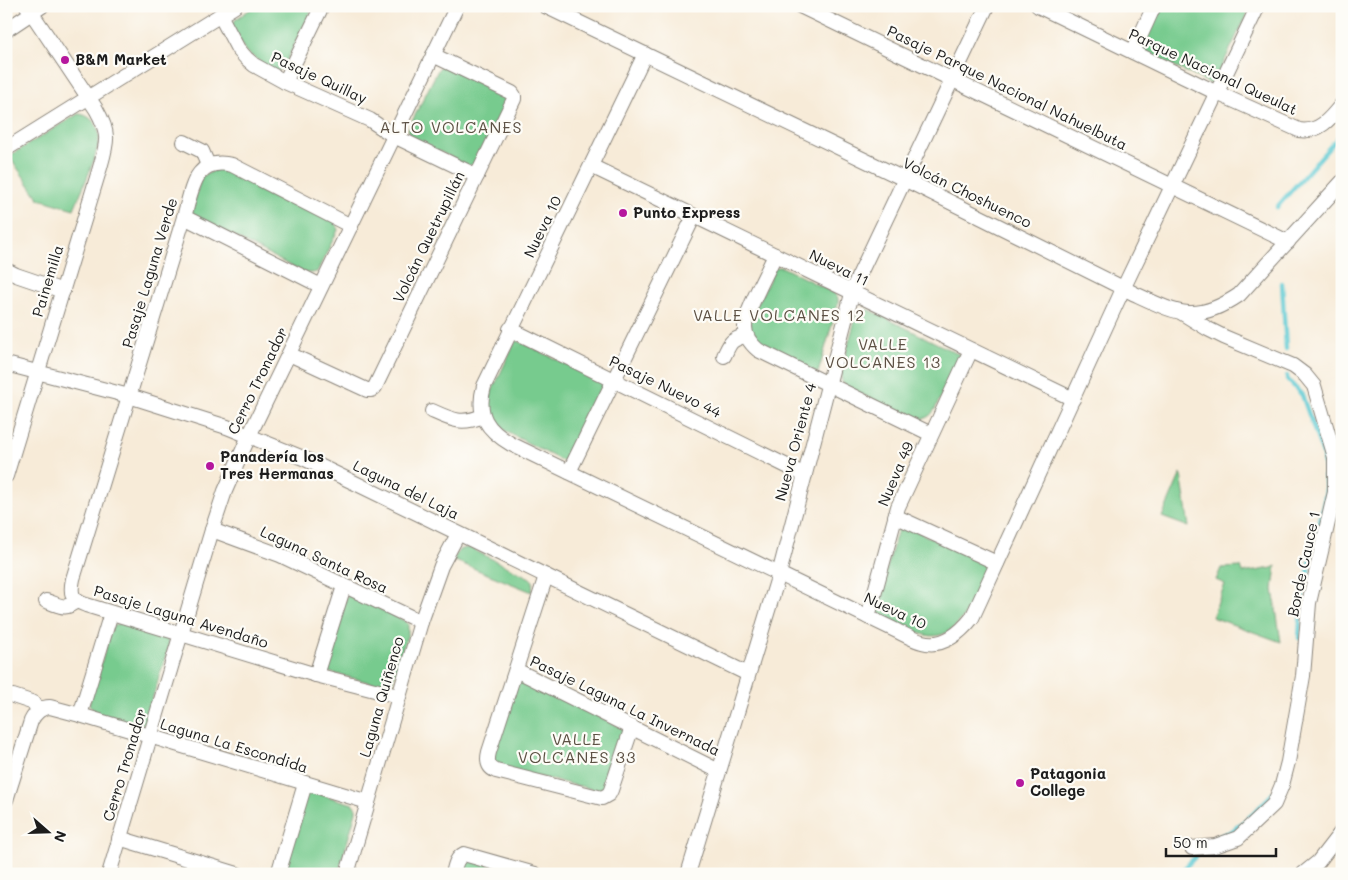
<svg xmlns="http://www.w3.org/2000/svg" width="1348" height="880" font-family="Mali,sans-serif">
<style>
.green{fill:#77cb8e;stroke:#4a7455}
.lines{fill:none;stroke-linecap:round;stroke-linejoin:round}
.stream{stroke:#5cc9d2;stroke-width:4.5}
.minor-casing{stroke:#8a847a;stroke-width:16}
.minor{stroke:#fff;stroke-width:14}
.poi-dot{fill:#b5179e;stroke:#fdfcf7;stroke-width:2}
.labels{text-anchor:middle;stroke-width:4.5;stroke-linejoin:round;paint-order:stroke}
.poi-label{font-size:15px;font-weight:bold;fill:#1c1c1c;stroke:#fdfcf7;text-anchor:start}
.street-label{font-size:15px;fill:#1c1c1c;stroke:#fdfcf7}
.neighbourhood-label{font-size:16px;letter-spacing:1px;fill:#5d5144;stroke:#fdfcf7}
</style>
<rect width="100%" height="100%" fill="#fdfcf7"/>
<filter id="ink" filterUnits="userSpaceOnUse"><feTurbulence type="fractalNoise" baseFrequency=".02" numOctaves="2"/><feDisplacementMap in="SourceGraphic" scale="10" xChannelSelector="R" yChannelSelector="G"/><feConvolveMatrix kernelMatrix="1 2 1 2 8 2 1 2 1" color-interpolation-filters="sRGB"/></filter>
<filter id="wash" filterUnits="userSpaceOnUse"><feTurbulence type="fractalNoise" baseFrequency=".0096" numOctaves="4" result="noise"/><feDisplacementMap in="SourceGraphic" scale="20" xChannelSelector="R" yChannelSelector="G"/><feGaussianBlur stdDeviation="1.12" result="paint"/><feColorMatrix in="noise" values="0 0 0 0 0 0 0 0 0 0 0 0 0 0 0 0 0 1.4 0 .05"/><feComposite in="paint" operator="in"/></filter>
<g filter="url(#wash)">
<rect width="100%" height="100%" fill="#f7ebd8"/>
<!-- green -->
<g class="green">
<polygon points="255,6 314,6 283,68 277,71 271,70 245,51 232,25 236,19"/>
<polygon points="1159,6 1251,6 1213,85 1142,51 1141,44"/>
<polygon points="443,65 507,97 507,101 478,162 468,166 411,137 408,129 439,68"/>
<path d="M78,114C88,114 98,123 99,134C101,149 80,194 74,209L39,199L9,156Z"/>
<polygon points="223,166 335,221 338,230 317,272 312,273 304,273 191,214 201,177"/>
<polygon points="778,267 782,267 834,293 838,298 838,304 818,373 765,349 753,335 751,328 751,317 775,268"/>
<path d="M863,310H870L960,355L959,359L935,409C931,416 927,418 919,420L852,390C842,384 841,383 841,370L856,317L858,312Z"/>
<polygon points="516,340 606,383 570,459 567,461 560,460 509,433 497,425 491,417 489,407 492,391"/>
<polygon points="1181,473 1189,527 1162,517"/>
<path d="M901,526H905L983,562L985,568L984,573C974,597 960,643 925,635C910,631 894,621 879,614L877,611L876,606L898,529Z"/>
<polygon points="466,548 470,548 530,578 533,581 532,592 453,560 459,550"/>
<polygon points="1276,566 1273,589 1281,642 1212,617 1225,584 1216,580 1221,568 1241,567 1243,573 1272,568"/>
<polygon points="350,595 405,621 408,624 408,633 392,683 388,687 328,672 324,667 346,597"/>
<polygon points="120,623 165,637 168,641 169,646 145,722 141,725 136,727 95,714 89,704 112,627"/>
<polygon points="520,681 523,681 623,728 625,735 605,792 497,767 493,756 517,683"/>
<polygon points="310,791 353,804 356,808 356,812 338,874 281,874 305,794"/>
<polygon points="463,859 523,874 457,874"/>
</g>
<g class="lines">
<!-- stream -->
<g class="stream">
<polyline points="1277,207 1342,133"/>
<polyline points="1282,283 1286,349"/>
<polyline points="1287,376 1287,379 1302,395 1323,454 1326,492 1301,604 1299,638"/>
<polyline points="1211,840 1232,831 1253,814 1273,793"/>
<polyline points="1179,874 1196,856"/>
</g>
</g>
</g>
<g filter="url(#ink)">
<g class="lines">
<!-- minor casing -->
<g class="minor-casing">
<g id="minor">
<path d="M545,6L904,179L1135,294C1178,314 1196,324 1239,295L1342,182"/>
<polyline points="800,6 1288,242"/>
<path d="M1038,6L1217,93L1299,130C1319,133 1330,119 1342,104"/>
<polyline points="220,15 238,49 246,58 254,65 285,82 370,120 394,136 477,176"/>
<polyline points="6,30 42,6"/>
<polyline points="1133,52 1154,6"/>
<path d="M645,54L484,386C476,415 487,430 511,444L897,631C905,635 914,640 922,642C943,648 960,633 972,618L1123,289L1258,6"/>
<polyline points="285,82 322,6"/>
<polyline points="184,142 202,151 208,165"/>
<polyline points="6,149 235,6"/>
<polyline points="591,166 1073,399"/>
<polyline points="184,217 321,286"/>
<path d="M351,226L232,165C194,156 192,190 184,217L73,579C70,593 71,600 86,605L316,675L398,696"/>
<path d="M775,255C769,269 744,314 745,327C745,337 751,344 758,350L931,434"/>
<polyline points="6,270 16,275 63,291"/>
<polyline points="1182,313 1208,329 1224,337 1293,366 1305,375 1314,386 1335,457 1335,492 1309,603 1303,676 1288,762 1282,785 1274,804 1238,838 1215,846 1192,848"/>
<polyline points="510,329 805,475"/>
<polyline points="289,354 367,390 371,390 375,387 514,99 514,96 512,93 433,55"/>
<path d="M724,356C731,341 730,341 746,335"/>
<polyline points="6,364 129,396 227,427 303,458 355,483 748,674"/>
<path d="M432,411C452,420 461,425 483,416"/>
<polyline points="569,472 694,216"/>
<path d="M6,476L99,171C107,143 111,135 96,109L27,6"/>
<polyline points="895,516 997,563"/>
<polyline points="212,530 280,555 421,622"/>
<path d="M546,576L489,752C487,760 487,767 496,771L602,798L609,794L611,790L632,727"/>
<path d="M46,601C60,605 64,611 76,601"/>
<polyline points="868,617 898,507 971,350"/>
<polyline points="516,670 719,771"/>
<polyline points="316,675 344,586"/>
<polyline points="13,696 34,703 38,711"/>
<polyline points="80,715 111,613"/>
<path d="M6,800L31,721C35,713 41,707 50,707L80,715L368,802"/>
<polyline points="119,838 237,874"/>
<polyline points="109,874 212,530 225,491 249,436 457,6"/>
<polyline points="278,874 305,784"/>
<polyline points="347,874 421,622 441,566 458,534"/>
<path d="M453,874C455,866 456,858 464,854L535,874"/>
<polyline points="688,874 779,574 854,286 987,6"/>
<polyline points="1303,874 1318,862 1342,831"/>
</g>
</g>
<!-- minor -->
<use href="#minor" class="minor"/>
</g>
</g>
<!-- markers -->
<g class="poi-dot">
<circle cx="65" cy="60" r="5"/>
<circle cx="623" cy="213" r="5"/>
<circle cx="210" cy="466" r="5"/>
<circle cx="1020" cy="783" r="5"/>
</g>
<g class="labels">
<!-- poi labels -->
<g class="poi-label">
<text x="75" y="65">B&amp;M Market</text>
<text x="633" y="218">Punto Express</text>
<text x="220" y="462">Panadería los<tspan x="220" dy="17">Tres Hermanas</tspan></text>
<text x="1030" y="779">Patagonia<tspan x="1030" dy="17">College</tspan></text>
</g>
<!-- street labels -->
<g class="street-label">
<text transform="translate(1213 72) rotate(25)" y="5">Parque Nacional Queulat</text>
<text transform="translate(319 78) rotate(25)" y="5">Pasaje Quillay</text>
<text transform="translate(1007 88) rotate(26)" y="5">Pasaje Parque Nacional Nahuelbuta</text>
<text transform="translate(967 193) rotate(26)" y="5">Volcán Choshuenco</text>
<text transform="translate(543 227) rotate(-64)" y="5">Nueva 10</text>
<text transform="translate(429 237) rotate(-64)" y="5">Volcán Quetrupillán</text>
<text transform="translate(839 268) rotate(26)" y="5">Nueva 11</text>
<text transform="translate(150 273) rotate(-73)" y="5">Pasaje Laguna Verde</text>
<text transform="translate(48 281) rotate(-73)" y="5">Painemilla</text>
<text transform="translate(258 381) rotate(-64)" y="5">Cerro Tronador</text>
<text transform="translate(665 387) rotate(26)" y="5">Pasaje Nuevo 44</text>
<text transform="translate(796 442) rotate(-75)" y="5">Nueva Oriente 4</text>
<text transform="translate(896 474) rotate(-67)" y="5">Nueva 49</text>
<text transform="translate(406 490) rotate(26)" y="5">Laguna del Laja</text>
<text transform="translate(324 560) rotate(25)" y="5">Laguna Santa Rosa</text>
<text transform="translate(1304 564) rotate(-78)" y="5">Borde Cauce 1</text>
<text transform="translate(895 611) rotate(25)" y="5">Nueva 10</text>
<text transform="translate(181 617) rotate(17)" y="5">Pasaje Laguna Avendaño</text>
<text transform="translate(382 697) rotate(-74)" y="5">Laguna Quiñenco</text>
<text transform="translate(625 706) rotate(26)" y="5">Pasaje Laguna La Invernada</text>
<text transform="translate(234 746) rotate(17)" y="5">Laguna La Escondida</text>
<text transform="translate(125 765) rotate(-73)" y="5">Cerro Tronador</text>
</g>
<!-- neighbourhood labels -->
<g class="neighbourhood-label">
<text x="451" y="133">ALTO VOLCANES</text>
<text x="779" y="321">VALLE VOLCANES 12</text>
<text x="883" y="350">VALLE<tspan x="883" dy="18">VOLCANES 13</tspan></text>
<text x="577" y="745">VALLE<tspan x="577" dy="18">VOLCANES 33</tspan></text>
</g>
</g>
<!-- margin -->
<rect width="1348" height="880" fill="none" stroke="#fdfcf7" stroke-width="25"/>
<!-- north arrow -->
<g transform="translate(48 832) rotate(110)" stroke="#fdfcf7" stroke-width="4" paint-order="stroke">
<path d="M0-4L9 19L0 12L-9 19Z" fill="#1c1c1c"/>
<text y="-8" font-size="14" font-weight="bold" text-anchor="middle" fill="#1c1c1c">N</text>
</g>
<!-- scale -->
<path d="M1166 848v8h110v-8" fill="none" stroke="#1c1c1c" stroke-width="2.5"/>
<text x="1173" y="848" font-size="15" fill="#1c1c1c" stroke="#fdfcf7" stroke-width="4" paint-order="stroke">50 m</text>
</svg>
